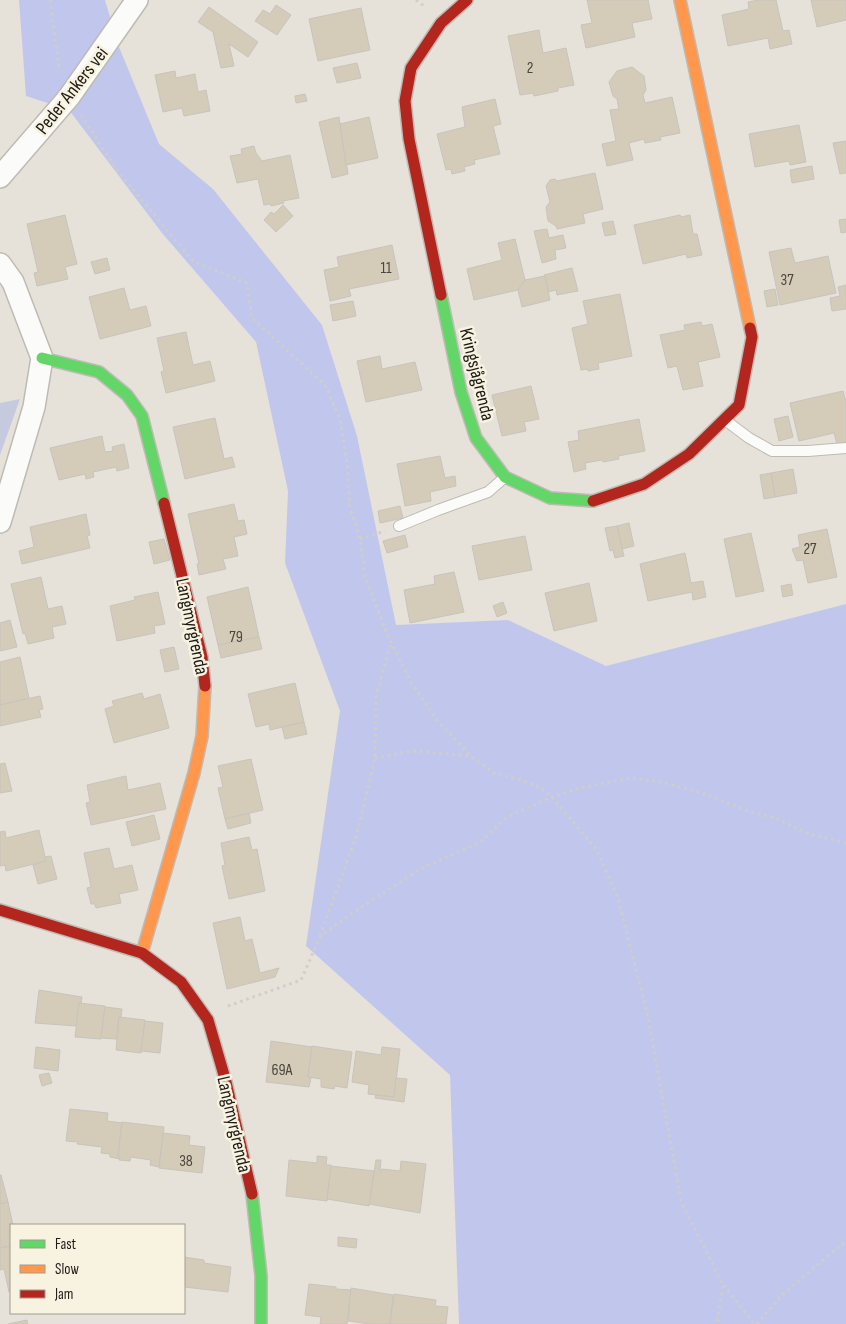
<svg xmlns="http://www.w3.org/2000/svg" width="846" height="1324" font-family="'Sofia Sans Condensed',sans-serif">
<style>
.green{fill:#c6cade}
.forest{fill:#c1c7ec}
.building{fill:#d4ccb9;stroke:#c7c4be}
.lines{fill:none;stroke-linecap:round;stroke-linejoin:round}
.lane-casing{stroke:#bebbb4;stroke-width:12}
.street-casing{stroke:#bebbb4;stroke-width:24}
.fast-casing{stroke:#bebbb4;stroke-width:14}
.slow-casing{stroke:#bebbb4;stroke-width:14}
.jam-casing{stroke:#bebbb4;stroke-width:14}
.path{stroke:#cfcecb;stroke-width:3;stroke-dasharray:2.5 4;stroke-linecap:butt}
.lane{stroke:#fbfbf9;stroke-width:10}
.street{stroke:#fbfbf9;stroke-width:21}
.fast{stroke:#63d668;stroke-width:11}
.slow{stroke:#ff974d;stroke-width:11}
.jam{stroke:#b3261e;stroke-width:11}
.labels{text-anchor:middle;stroke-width:5;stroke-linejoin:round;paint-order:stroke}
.number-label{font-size:16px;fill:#4b473e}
.street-label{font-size:19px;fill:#1d1b15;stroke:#f8f2e1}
</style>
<rect width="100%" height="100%" fill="#e6e2d9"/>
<!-- green -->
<polygon class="green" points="20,399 0,455 0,456 0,403"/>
<!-- forest -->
<polygon class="forest" points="19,0 105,0 119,47 159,144 213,189 322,325 357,436 396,625 508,620 606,666 846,604 846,1324 459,1324 450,1075 306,946 340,711 285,563 288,491 256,342 162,233 69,110 26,96"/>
<!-- building -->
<g class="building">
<polygon points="587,0 648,0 652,19 632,23 635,37 586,48 581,25 592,23"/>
<polygon points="758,0 776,0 783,31 789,30 792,44 770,49 768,38 728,46 722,15 749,9 748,2"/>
<polygon points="811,0 846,0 846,20 817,27"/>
<polygon points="276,5 291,15 277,35 255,21 263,10 270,14"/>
<polygon points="209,7 258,42 248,57 229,44 234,66 221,68 213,32 198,22"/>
<polygon points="361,8 370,50 318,61 309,19"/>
<polygon points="539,30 543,53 566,48 574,85 558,88 558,91 534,96 533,93 520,95 508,36"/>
<polygon points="357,63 361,78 337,83 333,68"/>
<polygon points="632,67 644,76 646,90 643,95 645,103 672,97 680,133 660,137 661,140 645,143 644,139 629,143 633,160 607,166 602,144 616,141 610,110 619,109 617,99 613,96 609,82 617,71"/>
<polygon points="175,71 176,78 195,74 198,92 206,90 210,111 184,116 182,108 163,112 155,75"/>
<polygon points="305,94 307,101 296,103 295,96"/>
<polygon points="495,99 501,124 493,126 500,154 474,160 475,164 464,167 465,171 452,174 451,169 446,170 437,134 465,127 462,107"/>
<polygon points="339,117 348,174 332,178 319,122"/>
<polygon points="369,117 378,158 346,165 340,124"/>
<polygon points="799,125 806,162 790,165 789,161 755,167 749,134"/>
<polygon points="846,141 846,173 840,174 833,143"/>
<polygon points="254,146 256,153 262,161 290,155 299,198 283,201 284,203 271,206 271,204 264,205 258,179 237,183 230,156 242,154 241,149"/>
<polygon points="812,166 814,179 792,183 790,170"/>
<polygon points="595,173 603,209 583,214 585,223 557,229 556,226 548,221 546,207 550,202 546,186 550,180 555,179 557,181"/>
<polygon points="283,205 293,216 276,232 264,220 271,212 274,214"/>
<polygon points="65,215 77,264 65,267 68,279 37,286 34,273 38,272 27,224"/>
<polygon points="680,215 681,217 690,215 693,234 697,234 702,255 687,258 686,254 643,264 634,225"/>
<polygon points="846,219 846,232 841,233 839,220"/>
<polygon points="613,221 616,234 605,236 602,223"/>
<polygon points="547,229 549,238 563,235 566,248 555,250 556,259 542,263 534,231"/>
<polygon points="515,239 525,280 518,290 474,300 467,269 502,260 498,243"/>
<polygon points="392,245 399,279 349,289 351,296 330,301 324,270 339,267 337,257"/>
<polygon points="791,248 795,263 828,256 836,293 780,305 769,252"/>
<polygon points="107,258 110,270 95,274 91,262"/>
<polygon points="572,268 578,291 557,295 556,290 548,292 544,275"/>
<polygon points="545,276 550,300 522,307 518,290 525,280"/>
<polygon points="846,285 846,309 832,311 830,298 840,296 838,287"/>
<polygon points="124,288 130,310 146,306 151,326 100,339 89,297"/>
<polygon points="775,289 778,305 767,307 764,291"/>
<polygon points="620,294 632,356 598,363 599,369 588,371 588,369 581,370 572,328 588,324 583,301"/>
<polygon points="353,301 356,316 333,321 330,305"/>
<polygon points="701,322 702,326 712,324 720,357 698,362 703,386 683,390 677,366 668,368 660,335 685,330 684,325"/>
<polygon points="186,332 193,365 210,361 215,381 166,393 161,372 164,371 157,338"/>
<polygon points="380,356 382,369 415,362 422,390 366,402 357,361"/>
<polygon points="531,386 539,419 524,422 526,431 502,436 492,395"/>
<polygon points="843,391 846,402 846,442 837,444 834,433 799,441 790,403"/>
<polygon points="788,416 793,437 779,441 774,419"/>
<polygon points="215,418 224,459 232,457 235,467 185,479 173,427"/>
<polygon points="639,419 645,451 618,456 619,459 603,462 602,460 585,463 586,469 574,472 568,442 579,440 578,431"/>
<polygon points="102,436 105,452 113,451 112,447 124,444 129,468 117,471 116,467 93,472 94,477 86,479 85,474 59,480 50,448"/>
<polygon points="440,456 445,478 455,476 456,486 430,492 431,501 405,506 397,464"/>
<polygon points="793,469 797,493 775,497 771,473"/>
<polygon points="771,473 775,497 764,499 760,475"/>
<polygon points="234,504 238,521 244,520 247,534 234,537 238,556 223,559 226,569 199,575 197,564 199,564 188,514"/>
<polygon points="400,506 403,518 380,523 378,511"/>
<polygon points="86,514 90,535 87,536 90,548 22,564 19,551 34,547 30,527"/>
<polygon points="629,523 634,546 622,549 617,526"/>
<polygon points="617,526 624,556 615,558 613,550 610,551 605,528"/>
<polygon points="827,529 837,577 808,583 803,560 797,561 792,549 800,547 798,535"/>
<polygon points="751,533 764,591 736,597 724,539"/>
<polygon points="405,535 408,547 387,553 383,541"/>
<polygon points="525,536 532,570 479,580 472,546"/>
<polygon points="164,539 170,560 154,564 149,542"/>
<polygon points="685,553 691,583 703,581 706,597 693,600 692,592 648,601 640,564"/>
<polygon points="454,572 464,612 410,623 404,590 435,584 434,576"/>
<polygon points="41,577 48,609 62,606 66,624 52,627 54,638 28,644 25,633 23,634 11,584"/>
<polygon points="589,583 597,621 554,631 545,593"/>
<polygon points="791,584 793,595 783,597 781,586"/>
<polygon points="248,587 259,637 218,645 207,597"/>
<polygon points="158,592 165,624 154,626 155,633 117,641 110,606 135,600 134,597"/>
<polygon points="503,602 507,613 497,617 493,606"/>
<polygon points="10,620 17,647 0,651 0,623"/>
<polygon points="259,637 262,649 221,658 218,645"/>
<polygon points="174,647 179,669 165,672 160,650"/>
<polygon points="20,657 29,698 0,705 0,662"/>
<polygon points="295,683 304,722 270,730 269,724 256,727 248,694"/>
<polygon points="142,693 144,699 160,694 169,728 114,743 105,709 114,706 112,701"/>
<polygon points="40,696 43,709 39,710 41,717 0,726 0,705"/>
<polygon points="304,722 307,734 285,739 282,727"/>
<polygon points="251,759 263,810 225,819 218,788 223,787 218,766"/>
<polygon points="5,763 12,791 0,793 0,764"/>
<polygon points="126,776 128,790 160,783 166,809 91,825 86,803 90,802 87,785"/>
<polygon points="249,813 251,823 228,829 225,819"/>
<polygon points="154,815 160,839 132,846 126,822"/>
<polygon points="39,830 46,861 6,871 5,865 0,866 0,832 5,831 6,838"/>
<polygon points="249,837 252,850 257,849 265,891 229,899 222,866 225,865 221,843"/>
<polygon points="109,848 114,869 132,865 138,890 119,894 121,903 96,908 95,904 91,904 87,888 91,887 84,853"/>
<polygon points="51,856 57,879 38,884 33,865 46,861 45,857"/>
<polygon points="240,917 245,941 252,939 260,973 279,968 275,977 227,989 213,923"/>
<polygon points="39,990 82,997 81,1004 79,1003 76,1026 35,1023"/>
<polygon points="79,1003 105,1006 101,1039 75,1037"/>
<polygon points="105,1007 122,1009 121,1017 119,1017 117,1039 101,1038"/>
<polygon points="119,1017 145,1020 141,1053 116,1050"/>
<polygon points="145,1021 163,1023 160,1053 141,1051"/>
<polygon points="271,1041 312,1047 308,1077 311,1078 309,1087 266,1082"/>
<polygon points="312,1046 352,1052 347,1088 335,1086 334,1089 321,1087 321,1079 308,1077"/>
<polygon points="36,1047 60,1050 58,1071 34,1068"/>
<polygon points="382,1047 400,1049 394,1097 368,1094 369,1085 352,1082 356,1051 381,1055"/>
<polygon points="49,1073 52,1083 42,1086 39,1075"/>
<polygon points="396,1078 407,1079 404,1102 375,1098 376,1095 394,1097"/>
<polygon points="70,1109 108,1113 107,1121 122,1123 118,1156 120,1159 110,1157 110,1154 101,1153 102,1147 77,1144 78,1142 66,1141"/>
<polygon points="122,1122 164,1127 159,1167 150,1165 151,1160 131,1157 130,1161 119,1160 120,1156 118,1156"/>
<polygon points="163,1133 190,1136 189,1145 205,1147 202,1173 159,1168"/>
<polygon points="317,1156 327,1157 326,1165 331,1165 327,1201 286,1196 289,1160 317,1163"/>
<polygon points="376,1160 381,1160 380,1172 381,1172 382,1169 400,1171 401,1161 426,1164 420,1213 369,1204"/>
<polygon points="331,1166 374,1171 369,1206 327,1199"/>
<polygon points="0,1175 1,1175 8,1202 0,1204"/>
<polygon points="8,1202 13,1225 11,1225 11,1246 0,1248 0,1204"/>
<polygon points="338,1237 357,1239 356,1248 338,1246"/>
<polygon points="11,1246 11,1291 9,1292 4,1269 0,1270 0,1248"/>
<polygon points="184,1257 204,1260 204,1263 231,1267 228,1292 184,1287"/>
<polygon points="309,1284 336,1287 336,1289 351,1290 347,1324 320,1324 321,1317 305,1315"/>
<polygon points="351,1288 393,1295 390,1324 370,1324 348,1321"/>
<polygon points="394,1294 436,1300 435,1306 448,1307 446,1324 390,1324"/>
<polygon points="27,1320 28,1324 8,1324"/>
</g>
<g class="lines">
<!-- lane casing -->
<g class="lane-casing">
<g id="lane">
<polyline points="725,420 749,438 772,451 808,451 846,448"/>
<polyline points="399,526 438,510 488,492 504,478"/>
</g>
</g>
<!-- street casing -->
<g class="street-casing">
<g id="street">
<polyline points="0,177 69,97 137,0"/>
<polyline points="0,264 13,282 42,358 34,407 0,522"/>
</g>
</g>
<!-- fast casing -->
<g class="fast-casing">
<g id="fast">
<polyline points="441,295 461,392 476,438 505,477 550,498 593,501"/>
<polyline points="42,358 99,372 127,395 142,416 164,503"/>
<polyline points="252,1194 261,1276 261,1324"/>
</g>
</g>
<!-- slow casing -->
<g class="slow-casing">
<g id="slow">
<polyline points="680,0 750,328"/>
<polyline points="142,953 194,773 202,736 205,686"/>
</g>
</g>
<!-- jam casing -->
<g class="jam-casing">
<g id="jam">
<polyline points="441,295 409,139 405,101 411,68 441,23 467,0"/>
<polyline points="593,501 644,484 689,454 739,405 752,337 750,328"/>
<polyline points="164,503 202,657 205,686"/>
<polyline points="0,910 142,953 181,982 208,1020 226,1082 252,1194"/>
</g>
</g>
<!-- path -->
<g class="path">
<polyline points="50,0 58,62 60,71"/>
<polyline points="416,0 424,6"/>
<polyline points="81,115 116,169 193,261 247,283 252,318 325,385 340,419 347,463 350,507 360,539 365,576 387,634 411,682 437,720 472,757 494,773 521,780 541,788 552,797 596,849 618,898 648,1017 681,1201 723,1285 717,1324"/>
<polyline points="360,539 385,531"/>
<polyline points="375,758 413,751 471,756"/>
<polyline points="320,936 357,834 375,758 376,696 391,643"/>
<polyline points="228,1006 301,980 320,937 348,916 422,868 479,843 507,817 552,797 581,788 630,778 656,781 702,793 751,812 775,818 809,834 846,843"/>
<polyline points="724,1285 754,1324"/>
<polyline points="757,1324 783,1294 846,1241"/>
</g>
<!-- lane -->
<use href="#lane" class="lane"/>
<!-- street -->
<use href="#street" class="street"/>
<!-- fast -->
<use href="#fast" class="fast"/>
<!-- slow -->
<use href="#slow" class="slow"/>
<!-- jam -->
<use href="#jam" class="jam"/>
</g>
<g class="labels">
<!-- number labels -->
<g class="number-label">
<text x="530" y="73">2</text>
<text x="386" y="273">11</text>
<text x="787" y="285">37</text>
<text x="810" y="554">27</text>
<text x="236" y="642">79</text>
<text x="282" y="1075">69A</text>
<text x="186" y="1166">38</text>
</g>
<!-- street labels -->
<g class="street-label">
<text transform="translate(71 90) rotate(-52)" y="7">Peder Ankers vei</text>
<text transform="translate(478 374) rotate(76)" y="7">Kringsjågrenda</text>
<text transform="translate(193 626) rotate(78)" y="7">Langmyrgrenda</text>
<text transform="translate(235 1124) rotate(77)" y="7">Langmyrgrenda</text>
</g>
</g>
<!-- legend -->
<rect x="10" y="1224" width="175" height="90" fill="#f8f2e1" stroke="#a09c8f"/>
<rect x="20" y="1240" width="25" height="8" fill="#63d668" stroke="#a09c8f"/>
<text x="55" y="1249" font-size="15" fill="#1d1b15">Fast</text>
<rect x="20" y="1265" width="25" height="8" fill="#ff974d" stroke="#a09c8f"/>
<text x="55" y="1274" font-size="15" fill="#1d1b15">Slow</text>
<rect x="20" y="1290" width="25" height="8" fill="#b3261e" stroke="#a09c8f"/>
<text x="55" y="1299" font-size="15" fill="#1d1b15">Jam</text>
</svg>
